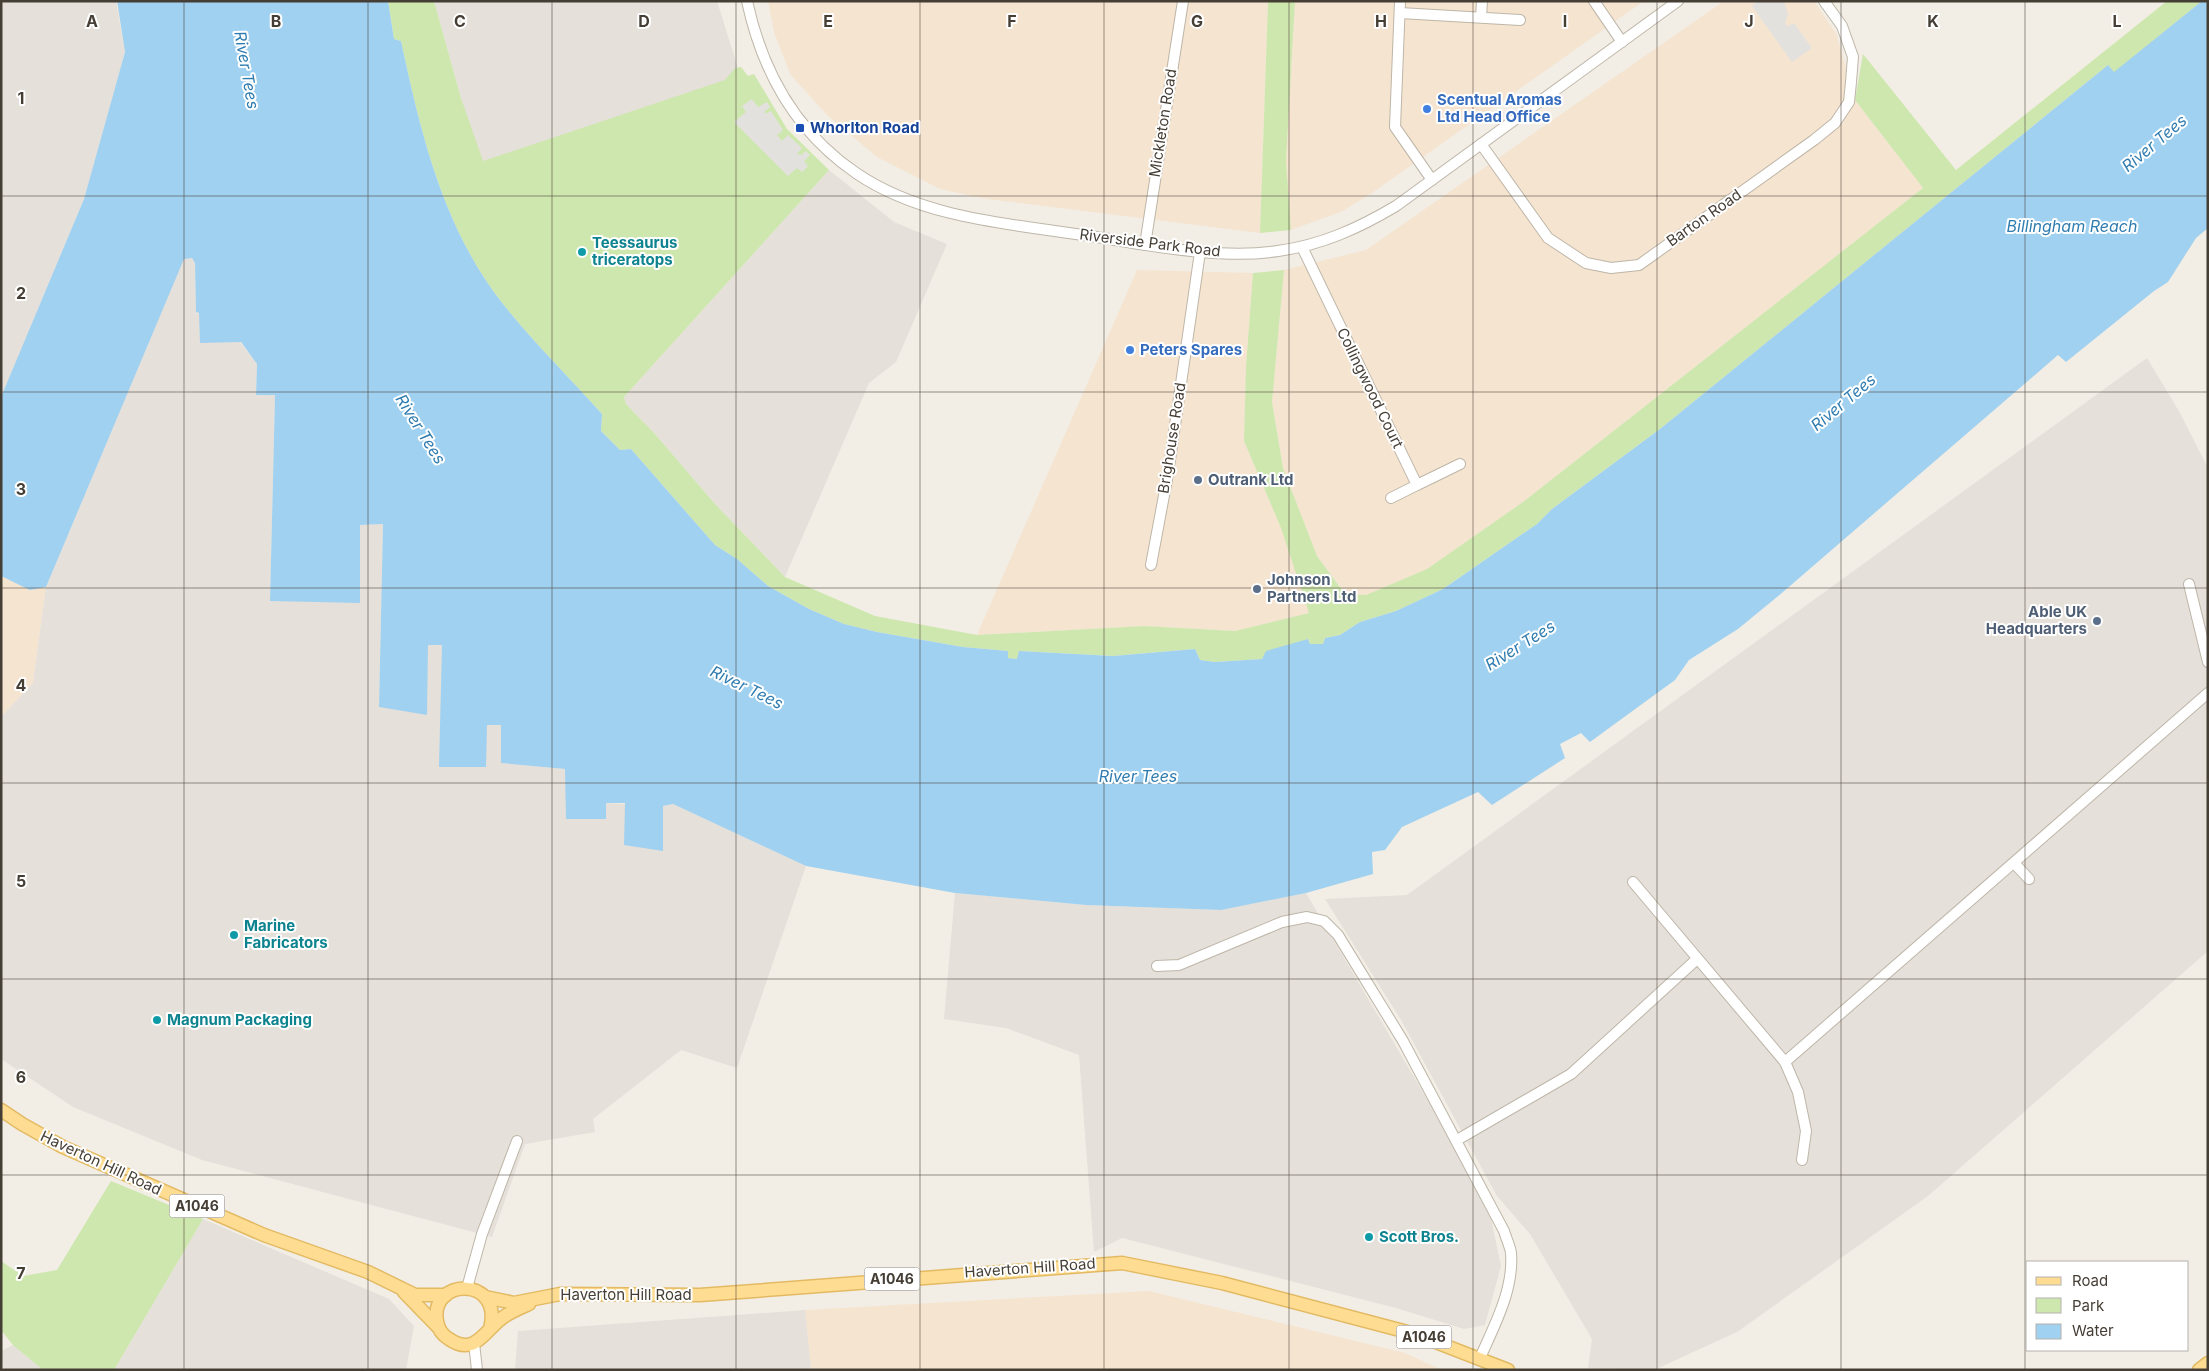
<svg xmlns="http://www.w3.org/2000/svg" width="2209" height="1371" font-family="Inter,sans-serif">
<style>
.commercial{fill:#f5e4d0}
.industrial{fill:#e5e0da}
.green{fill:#cee7ae}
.parking{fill:#e3e1dd}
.water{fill:#a1d1f0}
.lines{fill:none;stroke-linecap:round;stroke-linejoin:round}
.minor-casing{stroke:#beb6a8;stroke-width:12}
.major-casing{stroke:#e3ba63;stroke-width:15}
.minor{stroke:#fff;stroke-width:10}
.major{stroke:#fedd93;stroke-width:12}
.grid{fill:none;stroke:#453e35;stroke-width:1;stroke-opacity:0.55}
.shop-dot{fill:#3f7fe0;stroke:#fff;stroke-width:2}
.transit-dot{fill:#1a4fb4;stroke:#fff;stroke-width:2}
.culture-dot{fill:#0f9aa8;stroke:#fff;stroke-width:2}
.service-dot{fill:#5c6f8a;stroke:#fff;stroke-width:2}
.labels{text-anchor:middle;stroke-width:4;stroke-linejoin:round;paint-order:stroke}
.shield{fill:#fff;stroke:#7d7872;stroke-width:1}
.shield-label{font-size:14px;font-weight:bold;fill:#453e35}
.shop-label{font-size:15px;font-weight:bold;fill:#366cbe;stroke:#fff;text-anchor:start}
.street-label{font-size:15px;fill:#453e35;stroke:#fff}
.transit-label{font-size:15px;font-weight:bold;fill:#164399;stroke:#fff;text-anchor:start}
.culture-label{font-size:15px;font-weight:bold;fill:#0d838f;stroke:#fff;text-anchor:start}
.service-label{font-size:15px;font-weight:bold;fill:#4e5e75;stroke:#fff;text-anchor:start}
.water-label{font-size:16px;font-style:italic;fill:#2f7cb0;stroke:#fff}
.grid-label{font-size:16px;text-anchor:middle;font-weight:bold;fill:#453e35;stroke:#fff;stroke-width:4;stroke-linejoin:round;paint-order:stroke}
</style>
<rect width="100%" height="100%" fill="#f2eee5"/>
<!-- commercial -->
<g class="commercial">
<polygon points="768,1 1268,1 1260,233 987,199 940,189 877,157 827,115 790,74 774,32"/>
<polygon points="1295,1 1644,1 1372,193 1341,212 1291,230 1286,161"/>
<polygon points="1724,1 1814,1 1836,33 1855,100 1923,188 1523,502 1427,569 1366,595 1346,594 1317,556 1283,468 1272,402 1284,270 1366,250"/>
<polygon points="1137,270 1253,273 1246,366 1244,441 1281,528 1310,613 1235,631 1144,626 977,635"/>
<polygon points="1,576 30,590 46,587 33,683 1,717"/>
<polygon points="1149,1291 1405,1353 1442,1370 811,1370 805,1310"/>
</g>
<!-- industrial -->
<g class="industrial">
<polygon points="1,1 116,1 125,52 84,199 1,397"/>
<polygon points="434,1 717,1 741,78 480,166"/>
<polygon points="829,170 894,222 947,244 896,362 869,383 785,577 715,504 655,434 626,404 624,397"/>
<polygon points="184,258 192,258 195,262 196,312 240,342 257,364 256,395 275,395 270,601 360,525 383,524 379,706 428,645 442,645 487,725 501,725 501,763 565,769 606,819 606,803 663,806 673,804 806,866 737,1068 681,1050 593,1119 595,1132 525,1144 492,1237 202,1160 73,1107 1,1059 1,717 33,683 46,587"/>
<polygon points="2147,358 2180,413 2208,468 2208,951 1928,1196 1737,1332 1654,1370 1588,1368 1592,1339 1530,1234 1497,1196 1401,1020 1325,899 1407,895"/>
<polygon points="955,893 1086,905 1220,910 1306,893 1431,1106 1491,1219 1501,1266 1485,1325 1464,1329 1396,1308 1122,1238 1094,1252 1079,1055 1006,1028 944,1019"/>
<polygon points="203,1219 389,1299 414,1326 406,1370 114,1370"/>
<polygon points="805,1310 811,1370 515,1370 518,1331"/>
<polygon points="13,1345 43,1370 5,1370 1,1364 1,1351"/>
</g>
<!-- green -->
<g class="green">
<path d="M388,1H434L461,98L483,161L725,80L735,68L741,67L748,76L754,74L787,129L829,170L624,397L626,404L655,434L715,504L785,577L875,616L977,635L1144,626L1235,631L1309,613L1281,528L1244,441L1246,366L1253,273L1284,270L1272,402L1283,468L1317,556L1345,594L1366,595L1427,569L1523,502L1923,188L1855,100L1863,54L1956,170L2167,1H2202L2114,73L2108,65L1660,429L1552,509L1537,524L1443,589L1396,611L1360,622L1340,635L1325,638L1323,644H1310L1308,639L1262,659L1215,662L1200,660L1195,649L1113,656L1019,651L1018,659L1007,658L1008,651L963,647L877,632L844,624L809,609L768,586L737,559L715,545L631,449L620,450L601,431L602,414C569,377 533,342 503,304C443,228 421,134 401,41L394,39Z"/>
<polygon points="1268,1 1295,1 1286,161 1291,230 1260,233"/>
<polygon points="111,1181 203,1219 114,1370 43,1370 13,1345 1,1330 1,1261 23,1276 57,1270"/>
</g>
<!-- parking -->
<g class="parking">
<polygon points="1758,1 1784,1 1788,14 1785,23 1788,26 1794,23 1812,48 1792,62 1752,6"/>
<polygon points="752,99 758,107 767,102 770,107 765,111 765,114 771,111 783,130 777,135 782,141 788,135 802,148 797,154 801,155 806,151 810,155 804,161 808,166 802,172 797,168 788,176 734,122 746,112 742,106"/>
</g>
<!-- water -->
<path class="water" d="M117,1H388L394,39L401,41C421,134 443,228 503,304C533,342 569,377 602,414L601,431L620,450L631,449L715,545L737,559L768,586L809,609L844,624L877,632L963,647L1008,651V658L1017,659L1019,651L1113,656L1195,649L1200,660L1215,662L1262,659L1266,651L1308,639L1310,644H1323L1325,638L1340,635L1360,622L1396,611L1443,589L1537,524L1552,509L1660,429L2108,65L2114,72L2202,1H2208V228L2196,238L2168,282L2154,291L2066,362L2058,355L1777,597L1738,629L1689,660L1675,680L1590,742L1581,733L1560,744L1565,758L1492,805L1478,792L1402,827L1385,850L1372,852L1373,874L1306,893L1221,910L1086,905L955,893L806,866L673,804L663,806V851L624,845L625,803H606V819H566L565,769L501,763V725H487L486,767H439L442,645H428L427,715L379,707L383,524L360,525V603L270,601L275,395H256L257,364L241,342L200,343L199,313L196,312L195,263L192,258L184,259L46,587L30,590L1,576V397L84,199L125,52Z"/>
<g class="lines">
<!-- minor casing -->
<g class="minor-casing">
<g id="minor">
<path d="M747,1C762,71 796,132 856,173C923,219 1012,224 1090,236C1148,245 1220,260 1278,251C1322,245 1359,228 1396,206L1678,1"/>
<polyline points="1400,1 1395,127 1432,180"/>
<polyline points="1594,1 1622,42"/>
<polyline points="1400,13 1520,20"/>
<polyline points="1481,17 1482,1"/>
<polyline points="1481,144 1548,238 1586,263 1611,268 1639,265 1814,140 1835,123 1849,102 1851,82 1853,57 1842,26 1824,1"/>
<polyline points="1145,245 1183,1"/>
<polyline points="1302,247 1417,485 1460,464"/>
<polyline points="1391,498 1417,485"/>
<polyline points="1151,565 1168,474 1200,252"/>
<polyline points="2189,584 2208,662"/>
<polyline points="2014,863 2029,879"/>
<polyline points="1633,882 1785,1062 1798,1092 1806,1131 1802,1160"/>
<path d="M1157,966L1179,965L1282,922L1307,917L1324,921L1338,935L1403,1041L1504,1231C1506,1238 1510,1246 1511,1253C1514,1290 1494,1326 1480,1358"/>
<polyline points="1785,1062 2208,693"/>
<polyline points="1457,1140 1571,1074 1697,959"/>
<polyline points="467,1288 482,1234 517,1141"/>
<polyline points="474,1343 477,1370"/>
</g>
</g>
<!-- major casing -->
<g class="major-casing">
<g id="major">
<polyline points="1,1110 22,1124 63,1147 264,1235 368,1272 415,1295 446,1295"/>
<polyline points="404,1292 439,1328"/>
<polyline points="485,1297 514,1303 560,1294 700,1295 1122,1263 1222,1283 1415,1334 1508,1370"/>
<path d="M490,1329C504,1275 429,1278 437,1321C438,1328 442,1335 449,1339C475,1357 485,1330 502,1318C510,1312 520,1308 529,1304"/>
<polyline points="2199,1370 2208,1363"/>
</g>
</g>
<!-- minor -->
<use href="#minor" class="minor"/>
<!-- major -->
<use href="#major" class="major"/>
</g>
<!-- grid -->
<path class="grid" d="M184,1V1370M368,1V1370M552,1V1370M736,1V1370M920,1V1370M1104,1V1370M1289,1V1370M1473,1V1370M1657,1V1370M1841,1V1370M2025,1V1370M1,196H2208M1,392H2208M1,588H2208M1,783H2208M1,979H2208M1,1175H2208"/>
<!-- markers -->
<g class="shop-dot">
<circle cx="1427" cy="109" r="5"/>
<circle cx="1130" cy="350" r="5"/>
</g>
<rect class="transit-dot" x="795" y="123" width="10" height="10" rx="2.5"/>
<g class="culture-dot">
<circle cx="582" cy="252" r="5"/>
<circle cx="234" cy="935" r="5"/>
<circle cx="157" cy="1020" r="5"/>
<circle cx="1369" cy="1237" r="5"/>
</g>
<g class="service-dot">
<circle cx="1198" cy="480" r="5"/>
<circle cx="1257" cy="589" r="5"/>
<circle cx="2097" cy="621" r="5"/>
</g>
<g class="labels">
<!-- shield labels -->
<g class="shield">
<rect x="169.5" y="1194.5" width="55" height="23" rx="4"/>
<rect x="864.5" y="1267.5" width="55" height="23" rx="4"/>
<rect x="1396.5" y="1325.5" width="55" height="23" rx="4"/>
</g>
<g class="shield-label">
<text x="197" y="1211">A1046</text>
<text x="892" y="1284">A1046</text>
<text x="1424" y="1342">A1046</text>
</g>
<!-- shop labels -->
<g class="shop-label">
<text x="1437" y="105">Scentual Aromas<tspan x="1437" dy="17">Ltd Head Office</tspan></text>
<text x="1140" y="355">Peters Spares</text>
</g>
<!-- street labels -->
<g class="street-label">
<text transform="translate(1163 123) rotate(-81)" y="5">Mickleton Road</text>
<text transform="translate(1704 218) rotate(-35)" y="5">Barton Road</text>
<text transform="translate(1150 243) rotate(7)" y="5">Riverside Park Road</text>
<text transform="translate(1370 388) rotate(64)" y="5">Collingwood Court</text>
<text transform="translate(1172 438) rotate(-81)" y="5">Brighouse Road</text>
<text transform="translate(101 1163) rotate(25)" y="5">Haverton Hill Road</text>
<text transform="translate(1030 1268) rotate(-4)" y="5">Haverton Hill Road</text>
<text x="626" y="1300">Haverton Hill Road</text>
</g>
<!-- transit labels -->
<g class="transit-label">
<text x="810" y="133">Whorlton Road</text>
</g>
<!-- culture labels -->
<g class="culture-label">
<text x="592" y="248">Teessaurus<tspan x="592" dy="17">triceratops</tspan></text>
<text x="244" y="931">Marine<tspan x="244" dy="17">Fabricators</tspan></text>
<text x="167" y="1025">Magnum Packaging</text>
<text x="1379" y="1242">Scott Bros.</text>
</g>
<!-- service labels -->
<g class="service-label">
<text x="1208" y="485">Outrank Ltd</text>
<text x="1267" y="585">Johnson<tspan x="1267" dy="17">Partners Ltd</tspan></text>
<text x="2087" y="617" text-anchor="end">Able UK<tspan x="2087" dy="17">Headquarters</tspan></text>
</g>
<!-- water labels -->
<g class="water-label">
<text transform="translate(247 70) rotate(80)" y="6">River Tees</text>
<text transform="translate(2154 143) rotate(-40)" y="6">River Tees</text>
<text x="2072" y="232">Billingham Reach</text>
<text transform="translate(1843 402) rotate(-40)" y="6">River Tees</text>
<text transform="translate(421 429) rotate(58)" y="6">River Tees</text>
<text transform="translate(1520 645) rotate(-32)" y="6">River Tees</text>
<text transform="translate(747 687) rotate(26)" y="6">River Tees</text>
<text x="1138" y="782">River Tees</text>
</g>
</g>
<g class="grid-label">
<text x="92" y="27">A</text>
<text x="276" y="27">B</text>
<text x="460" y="27">C</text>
<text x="644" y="27">D</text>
<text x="828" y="27">E</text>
<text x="1012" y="27">F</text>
<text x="1197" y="27">G</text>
<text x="1381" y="27">H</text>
<text x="1565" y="27">I</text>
<text x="1749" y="27">J</text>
<text x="1933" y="27">K</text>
<text x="2117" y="27">L</text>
<text x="21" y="104">1</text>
<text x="21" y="299">2</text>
<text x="21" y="495">3</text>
<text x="21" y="691">4</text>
<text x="21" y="887">5</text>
<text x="21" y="1083">6</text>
<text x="21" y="1279">7</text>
</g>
<!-- border -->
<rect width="2209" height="1371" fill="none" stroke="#453e35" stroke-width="5"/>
<!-- legend -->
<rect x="2026" y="1261" width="162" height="90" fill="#ffffff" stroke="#b5b2ae"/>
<rect x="2036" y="1277" width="25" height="8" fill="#fedd93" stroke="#b5b2ae"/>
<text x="2072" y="1286" font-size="15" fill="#453e35">Road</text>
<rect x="2036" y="1298" width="25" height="15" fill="#cee7ae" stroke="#b5b2ae"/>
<text x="2072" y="1311" font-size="15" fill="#453e35">Park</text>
<rect x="2036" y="1324" width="25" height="15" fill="#a1d1f0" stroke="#b5b2ae"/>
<text x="2072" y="1336" font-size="15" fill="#453e35">Water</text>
</svg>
